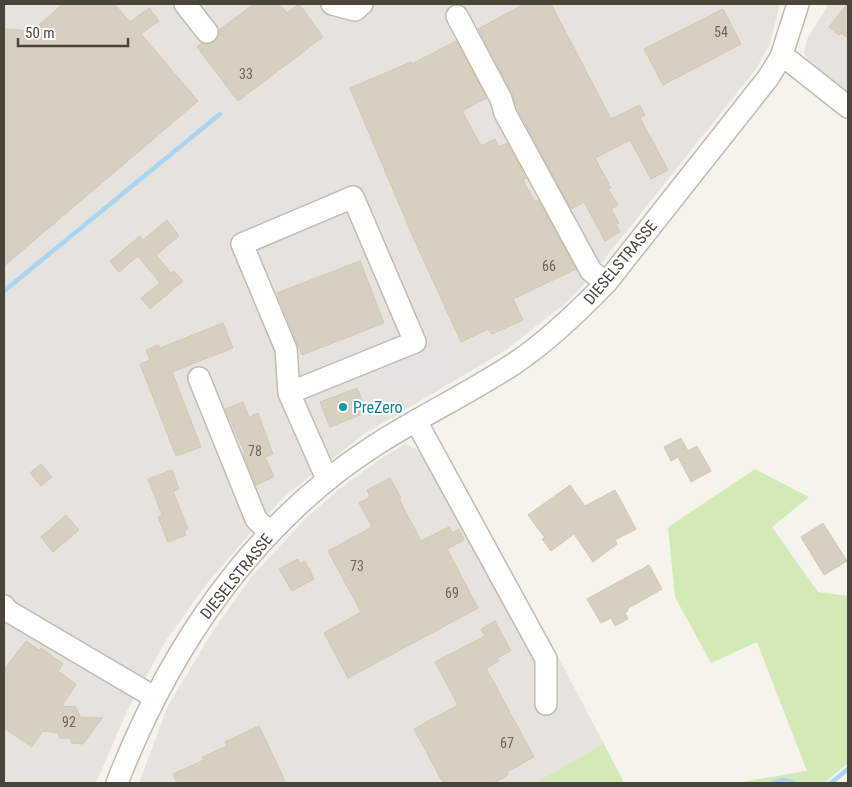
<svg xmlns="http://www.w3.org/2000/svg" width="852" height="787" font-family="'Roboto Condensed',sans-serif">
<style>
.industrial{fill:#e6e2dd}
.green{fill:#d2eab5}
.parking{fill:#e5e3e0}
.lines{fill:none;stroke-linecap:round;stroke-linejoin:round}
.stream{stroke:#a9d4f2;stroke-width:4.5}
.building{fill:#d8cfc1;stroke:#d3c7b4}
.minor-casing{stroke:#c2bbae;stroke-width:24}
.minor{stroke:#fff;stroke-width:21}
.culture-dot{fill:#0f9aa8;stroke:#fff;stroke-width:2}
.labels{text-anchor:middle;stroke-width:4;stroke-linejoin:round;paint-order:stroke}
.number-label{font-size:14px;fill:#6e675b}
.street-label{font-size:16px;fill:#4b4439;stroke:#fff}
.culture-label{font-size:16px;fill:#0d838f;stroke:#fff;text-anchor:start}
</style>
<rect width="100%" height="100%" fill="#f6f3ec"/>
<!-- industrial -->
<g class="industrial">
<polygon points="4,4 780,4 769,46 756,69 591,276 568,301 506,350 364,434 285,496 252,531 208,582 165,642 127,711 96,783 4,783"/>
<polygon points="829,4 848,4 848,97 809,64 804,52 807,39"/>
<polygon points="405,444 421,451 537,662 555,651 604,744 534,783 139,783 168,706 213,631 252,576 305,519 338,490 382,458"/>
</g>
<!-- green -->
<g class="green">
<polygon points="755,469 809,497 772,527 818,592 848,596 848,763 824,783 736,783 807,771 757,642 711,663 675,597 668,527"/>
<polygon points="604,744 624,783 534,783"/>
</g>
<!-- parking -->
<polygon class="parking" points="449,343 462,372 459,378 433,393 426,376 379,394 370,374"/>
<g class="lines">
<!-- stream -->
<g class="stream">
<polyline points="4,291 220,114"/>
<polyline points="773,783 783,780 794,783"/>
<polyline points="831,783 848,769"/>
</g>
</g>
<!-- building -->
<g class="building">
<polygon points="63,4 114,4 130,22 149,8 159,21 141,34 198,101 4,266 4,29 32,31"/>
<polygon points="254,4 279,4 287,13 299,4 323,37 238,101 197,47 202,43 208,44 214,42 218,37 219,30"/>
<polygon points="524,4 551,4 611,119 640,105 645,115 640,118 668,170 651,179 630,140 595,158 611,188 608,189 618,205 611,209 619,223 616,224 620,232 605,241 584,202 571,209 517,108 512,93 478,29"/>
<polygon points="847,4 848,4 848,38 841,33 839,35 829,27"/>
<polygon points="723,9 741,44 663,85 644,49"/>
<polygon points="456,41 487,98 462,111 481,146 495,139 499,147 507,143 526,178 523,180 535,202 538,200 576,269 513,299 523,320 492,334 488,329 461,342 413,237 350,88 411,62 412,64"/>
<polygon points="167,220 179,236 156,255 171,273 174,271 183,281 150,309 141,298 160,283 153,274 138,256 119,272 110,261 140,236 143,240"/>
<polygon points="360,261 384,323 302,355 277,293"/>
<polygon points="223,323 233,348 172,372 201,447 176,456 140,364 150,360 146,350 158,345 160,348"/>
<polygon points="357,388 367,412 330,427 320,402"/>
<polygon points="243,402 249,417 258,413 273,454 265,457 274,477 256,485 243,454 245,453 225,409"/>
<polygon points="681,438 688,451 697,446 711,471 691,482 678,457 671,461 664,447"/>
<polygon points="41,464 52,477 41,486 30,473"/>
<polygon points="172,470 179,489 173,491 188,529 184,531 186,535 168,542 158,517 162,515 148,479"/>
<polygon points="390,478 401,498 399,499 421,541 449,527 452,533 459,529 464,540 447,549 478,608 348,678 324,633 361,612 328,551 372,527 359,503 370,497 367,490"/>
<polygon points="570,485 585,506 615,490 636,529 615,540 617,544 593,562 574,534 551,551 542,539 545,538 528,515"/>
<polygon points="66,515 79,530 53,552 41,537"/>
<polygon points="823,523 847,561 824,575 801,537"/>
<polygon points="298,559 300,564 305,561 314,579 292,591 279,569"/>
<polygon points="649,565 662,589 627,609 628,611 625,613 628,619 615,626 611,618 601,623 587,599"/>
<polygon points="495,621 511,651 497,658 499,661 486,668 534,757 507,772 508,775 494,783 443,783 414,729 458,705 435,662 485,636 481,629"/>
<polygon points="26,641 39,650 41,648 63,664 58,671 76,684 62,706 76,707 80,717 102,718 83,744 72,743 70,738 60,738 58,733 43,731 32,747 4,728 4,670"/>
<polygon points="259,726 286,783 177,783 173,774 204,760 202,757 227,746 225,742"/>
</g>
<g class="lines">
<!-- minor casing -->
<g class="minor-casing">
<g id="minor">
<polyline points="185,4 207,32"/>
<polyline points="332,4 355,10 362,4"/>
<polyline points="457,16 501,99 505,113 591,271 606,283"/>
<polyline points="781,57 791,62 848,107"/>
<polyline points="199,378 256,519 270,533"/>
<polyline points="289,393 286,349 242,244 353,197 415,342 289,393 327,479"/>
<polyline points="416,421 546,659 546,704"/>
<polyline points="4,606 8,611 154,697"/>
<path d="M117,783C169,649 252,525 374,446C420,416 470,393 515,363C548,341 578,312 606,283L768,78L781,57L798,4"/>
</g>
</g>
<!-- minor -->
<use href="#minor" class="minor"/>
</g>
<!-- markers -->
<circle class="culture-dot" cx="343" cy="407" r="5"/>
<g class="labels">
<!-- number labels -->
<g class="number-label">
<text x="721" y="37">54</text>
<text x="246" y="79">33</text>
<text x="549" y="271">66</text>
<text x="255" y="456">78</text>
<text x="357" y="571">73</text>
<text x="452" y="598">69</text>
<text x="69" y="727">92</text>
<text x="507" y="748">67</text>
</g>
<!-- street labels -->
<g class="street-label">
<text transform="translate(620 262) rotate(-50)" y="6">DIESELSTRASSE</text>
<text transform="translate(236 576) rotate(-51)" y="6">DIESELSTRASSE</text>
</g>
<!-- culture labels -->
<g class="culture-label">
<text x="353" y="413">PreZero</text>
</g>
</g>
<!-- border -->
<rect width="852" height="787" fill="none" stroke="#4b4439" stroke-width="10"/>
<!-- scale -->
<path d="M18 38v8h110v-8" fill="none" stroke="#4b4439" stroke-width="2.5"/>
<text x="25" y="38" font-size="15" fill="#4b4439" stroke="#ffffff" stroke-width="4" paint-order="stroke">50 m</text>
</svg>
